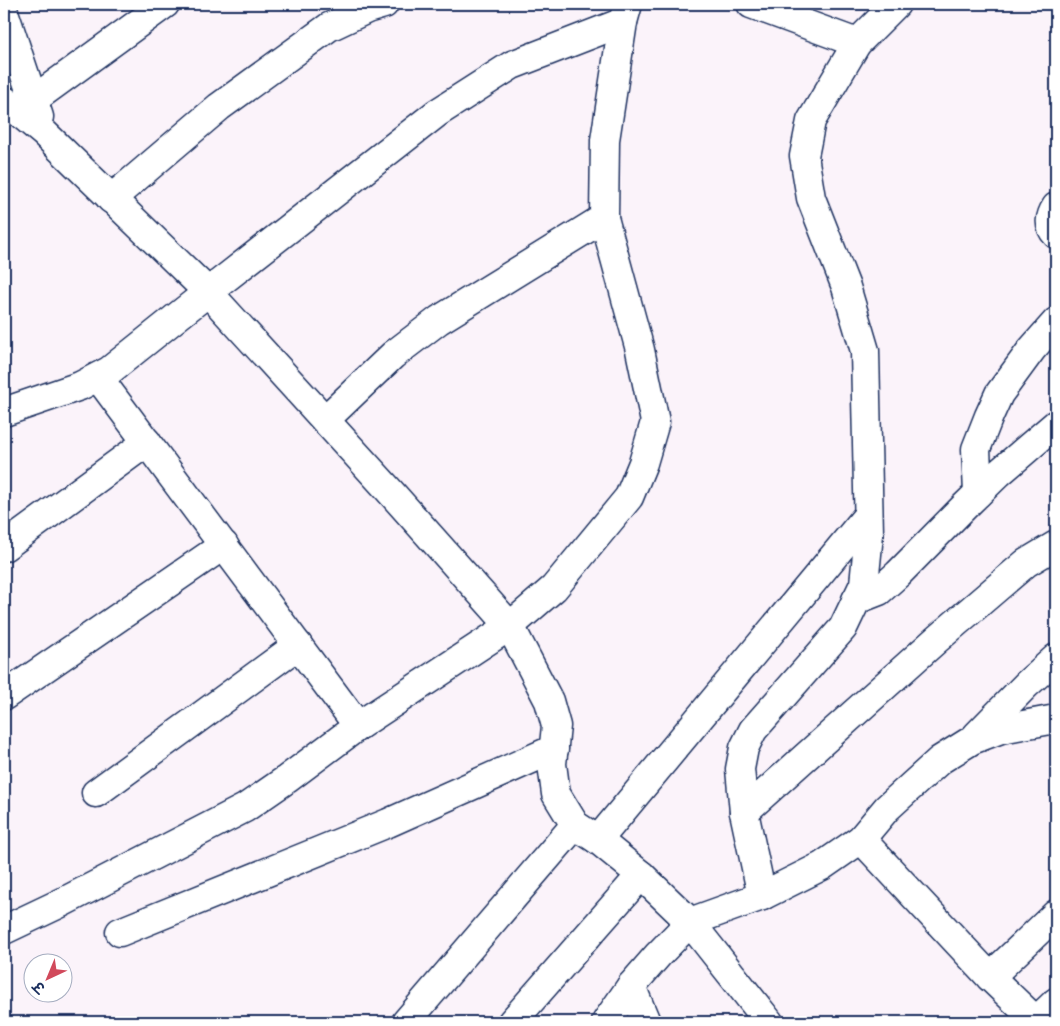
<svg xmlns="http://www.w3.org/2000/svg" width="1060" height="1026" font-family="'Indie Flower','Playpen Sans Deva',sans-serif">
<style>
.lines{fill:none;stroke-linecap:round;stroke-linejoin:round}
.minor-casing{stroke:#1b2f5e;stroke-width:31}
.minor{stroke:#fff;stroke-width:28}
</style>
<rect width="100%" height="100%" fill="#fbf3fa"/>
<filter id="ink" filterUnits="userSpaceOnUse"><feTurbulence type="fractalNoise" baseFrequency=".02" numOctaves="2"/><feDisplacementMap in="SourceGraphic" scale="10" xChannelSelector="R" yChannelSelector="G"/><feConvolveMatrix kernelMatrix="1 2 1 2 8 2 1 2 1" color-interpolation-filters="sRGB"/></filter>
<g filter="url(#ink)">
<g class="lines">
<!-- minor casing -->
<g class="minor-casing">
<g id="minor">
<polyline points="751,4 857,43"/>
<polyline points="4,12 39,117"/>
<polyline points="4,100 44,133 208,292 387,488 510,626 549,701 556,726 552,764 556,794 575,825 598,840 641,875 690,922 769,1022"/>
<polyline points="33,100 165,4"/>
<polyline points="111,199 219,107 329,27 367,9 384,4"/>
<path d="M1056,207C1050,216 1048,226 1056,234"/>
<polyline points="98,377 358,726"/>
<polyline points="4,412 80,386 109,371 208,292 437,113 512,65 623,22"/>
<polyline points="325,420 393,355 439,320 604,218"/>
<polyline points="978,493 976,449 989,416 999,394 1032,349 1056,322"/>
<polyline points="4,547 147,442"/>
<polyline points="856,600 879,591 898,574 964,507 999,473 1056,424"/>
<polyline points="4,696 224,545"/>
<polyline points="977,735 1027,684 1056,658"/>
<polyline points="96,793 298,645"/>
<polyline points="744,812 936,640 1026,563 1056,545"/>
<polyline points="861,839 990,977 1036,1021"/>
<polyline points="598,840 868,515"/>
<polyline points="762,896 744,812 740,769 744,748 753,730 843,628 864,584 869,534 865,351 846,287 811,198 804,156 811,121 857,43 896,4"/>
<polyline points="4,930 63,902 245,808 287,779 358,726 510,626 554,588 629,497 643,463 655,422 640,350 604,218 605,140 623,22 628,4"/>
<polyline points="120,932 388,823 554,749"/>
<polyline points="990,977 1056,914"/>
<polyline points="631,986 646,1022"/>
<polyline points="406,1022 575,825"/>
<polyline points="512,1022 641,875"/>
<polyline points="606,1022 631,986 658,955 690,922 762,896 822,866 861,839 887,808 940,760 972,740 1001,729 1056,719"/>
<polyline points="1035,1022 1056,1002"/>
</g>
</g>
<!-- minor -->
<use href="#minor" class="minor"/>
</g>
</g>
<!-- margin -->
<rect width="1060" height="1026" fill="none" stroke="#fff" stroke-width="20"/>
<rect x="10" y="10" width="1040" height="1006" fill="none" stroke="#1b2f5e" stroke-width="2" filter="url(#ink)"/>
<!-- north arrow -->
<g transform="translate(48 978) rotate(224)"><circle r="24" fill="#ffffff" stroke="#a4acbf"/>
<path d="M0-4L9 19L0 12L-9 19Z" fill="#d1495b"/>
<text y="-8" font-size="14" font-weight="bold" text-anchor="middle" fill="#1b2f5e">उ</text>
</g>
</svg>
